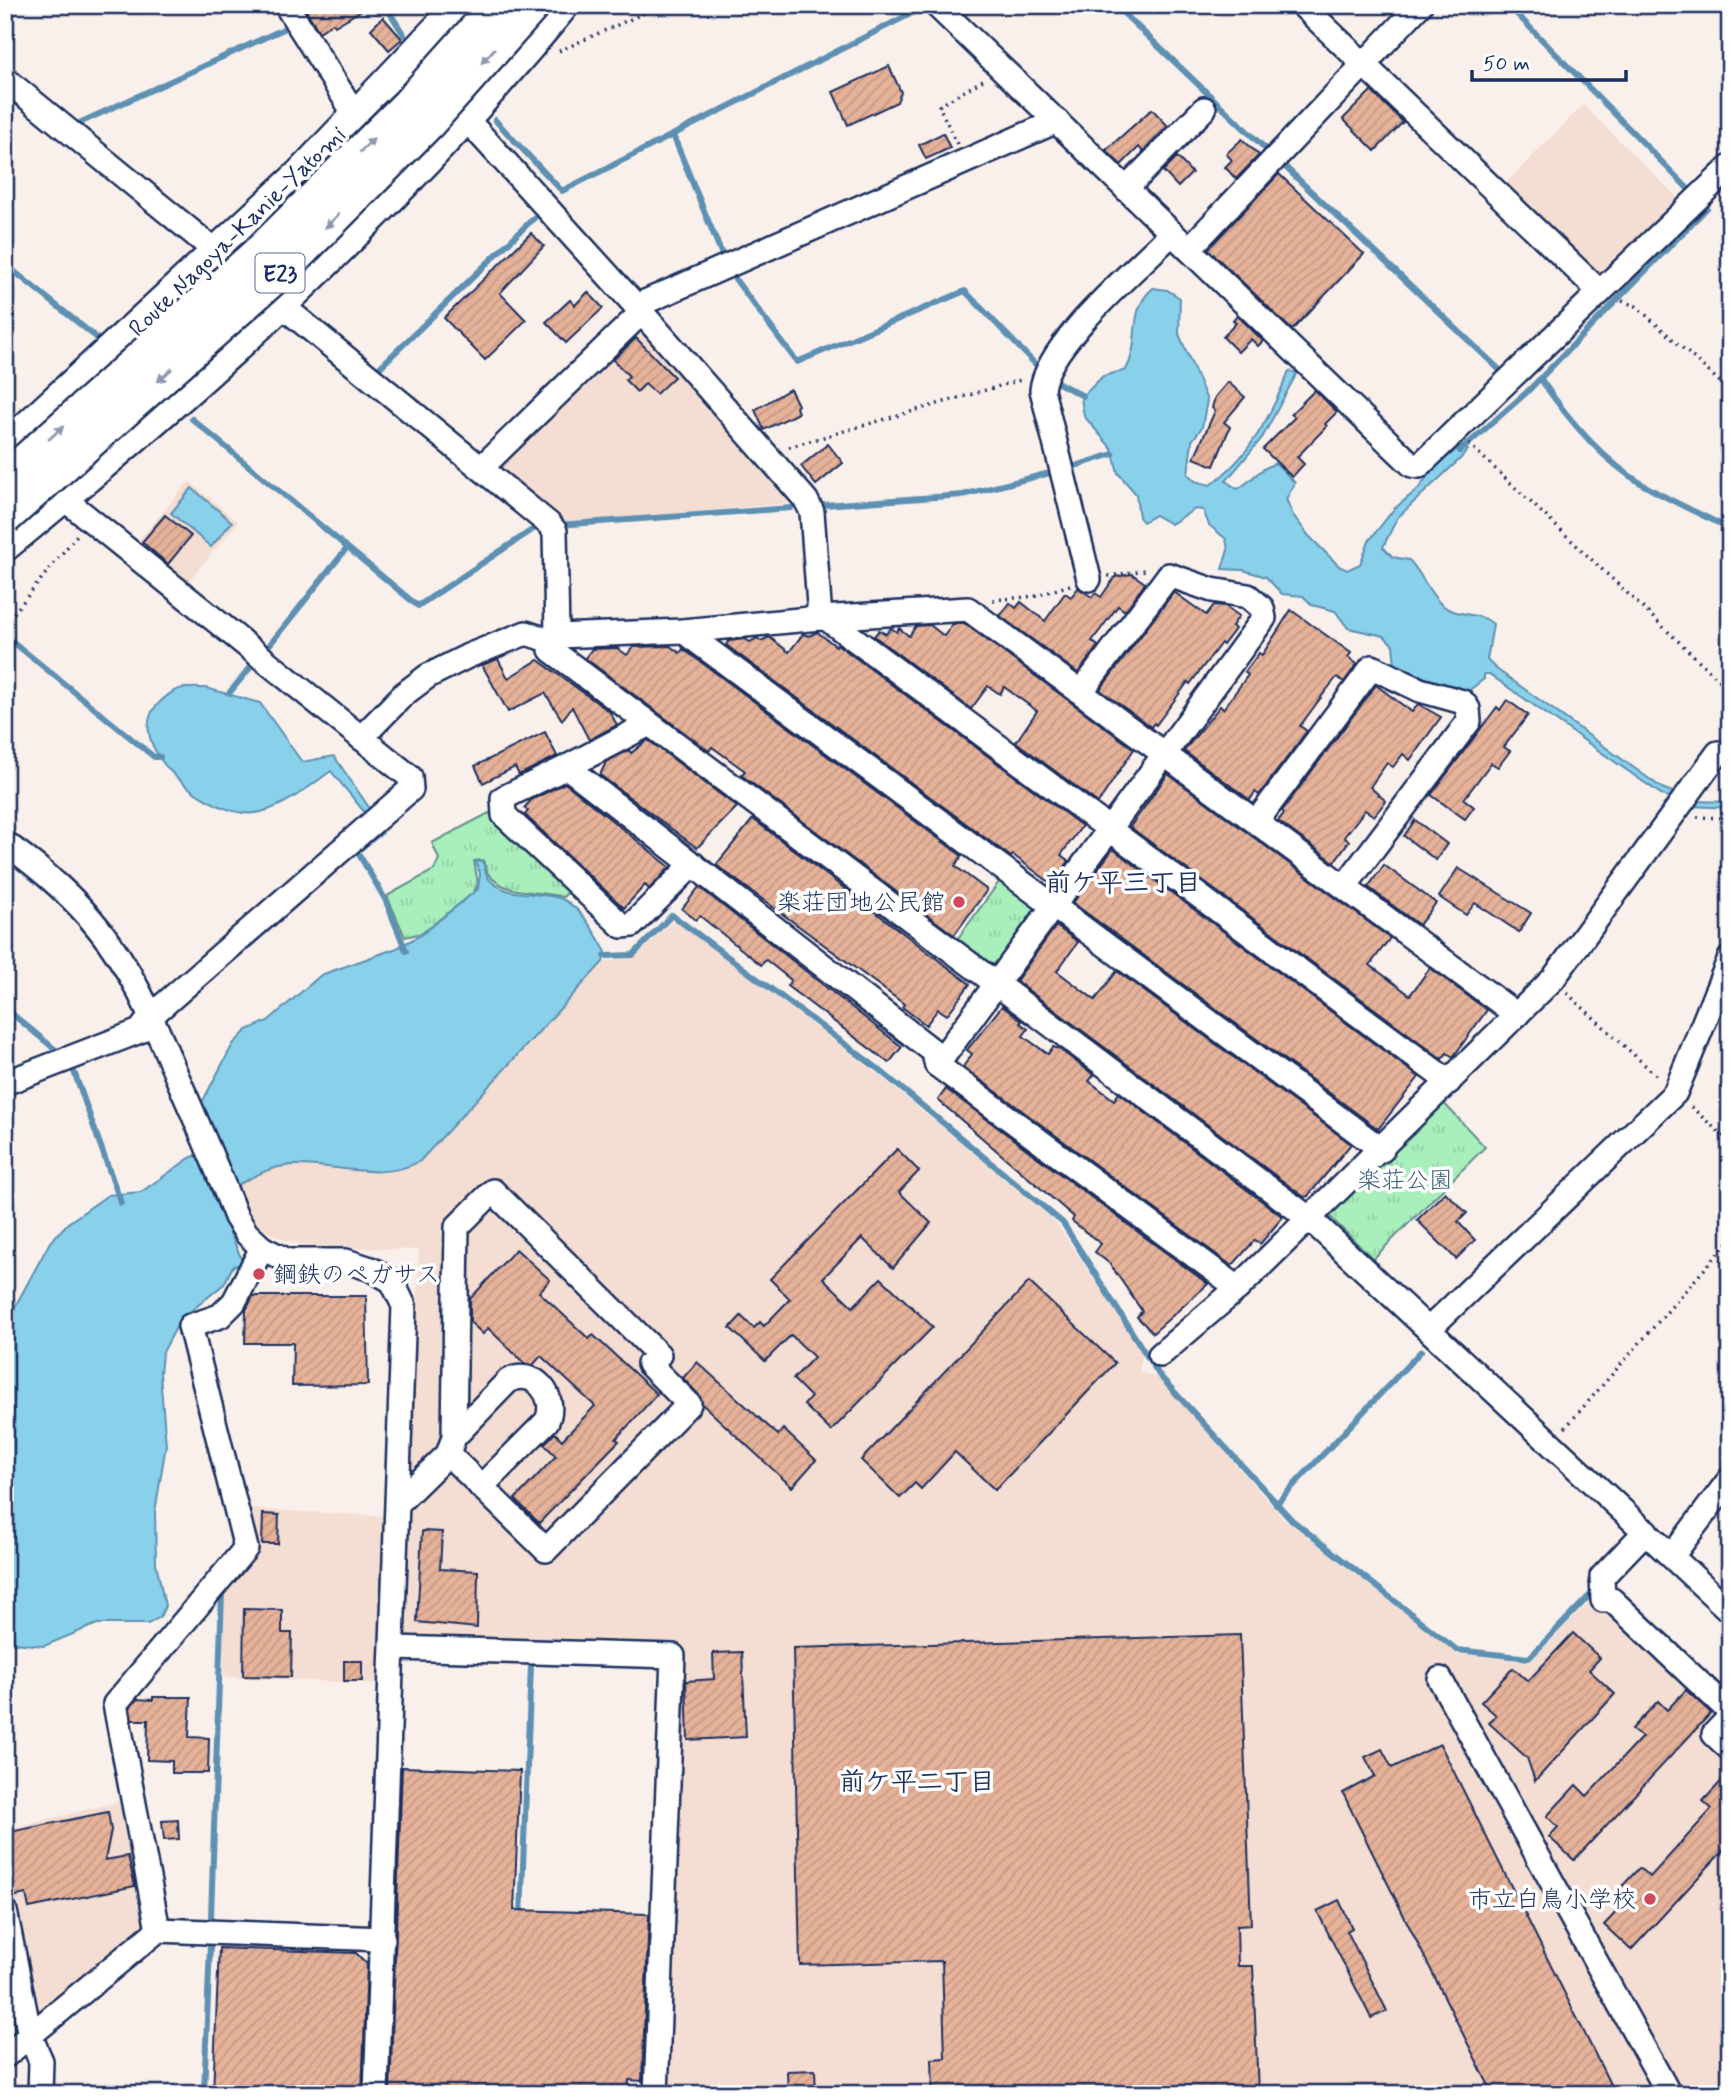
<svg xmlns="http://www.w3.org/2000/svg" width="1735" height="2099" font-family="Mynerve,'Klee One',sans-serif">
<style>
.built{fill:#f4ddd2}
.park{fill:url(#park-tufts);stroke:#628f8d;stroke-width:2}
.water{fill:#89d0ea;stroke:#5d90b2;stroke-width:2}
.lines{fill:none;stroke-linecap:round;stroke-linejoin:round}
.stream{stroke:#5d90b2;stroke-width:6}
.building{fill:url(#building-hatch);stroke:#1b2f5e;stroke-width:2}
.minor-casing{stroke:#1b2f5e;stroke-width:28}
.major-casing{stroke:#1b2f5e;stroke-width:33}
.path{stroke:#1b2f5e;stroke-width:3.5;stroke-dasharray:2 5;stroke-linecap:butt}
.minor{stroke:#fff;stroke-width:23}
.major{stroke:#fff;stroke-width:28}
.highway-bridge-casing{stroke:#1b2f5e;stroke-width:37;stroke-linecap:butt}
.highway-bridge{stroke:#fff;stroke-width:32}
.oneway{fill:#8d97ae}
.poi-dot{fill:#d1495b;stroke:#fff;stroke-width:2.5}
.labels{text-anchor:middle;stroke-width:7;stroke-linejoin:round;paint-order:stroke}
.shield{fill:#fff;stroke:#5f6d8e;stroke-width:2}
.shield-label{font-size:23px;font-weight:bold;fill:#1b2f5e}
.street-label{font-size:24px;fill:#1b2f5e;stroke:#fff}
.poi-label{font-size:24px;fill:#1b2f5e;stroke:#fff;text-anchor:end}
.park-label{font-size:24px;fill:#3e5f76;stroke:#fff}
.neighbourhood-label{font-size:26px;font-weight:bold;fill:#1b2f5e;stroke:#fff}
</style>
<defs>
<pattern id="park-tufts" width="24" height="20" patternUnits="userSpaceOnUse" patternTransform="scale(1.75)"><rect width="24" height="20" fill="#a9efbc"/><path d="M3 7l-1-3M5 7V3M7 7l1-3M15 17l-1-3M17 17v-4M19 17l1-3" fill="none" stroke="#91cda4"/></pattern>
<pattern id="building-hatch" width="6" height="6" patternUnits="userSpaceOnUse" patternTransform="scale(1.75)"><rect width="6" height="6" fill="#e6b299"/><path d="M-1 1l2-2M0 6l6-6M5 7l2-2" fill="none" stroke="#c59986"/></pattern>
</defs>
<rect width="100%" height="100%" fill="#faf0eb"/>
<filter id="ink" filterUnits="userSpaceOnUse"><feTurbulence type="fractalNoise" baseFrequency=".0143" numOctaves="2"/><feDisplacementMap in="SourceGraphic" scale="14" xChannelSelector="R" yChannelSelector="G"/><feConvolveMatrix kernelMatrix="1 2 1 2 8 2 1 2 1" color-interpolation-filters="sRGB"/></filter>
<g filter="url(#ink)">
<!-- built -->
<g class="built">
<polygon points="1583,105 1685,205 1604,282 1501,188"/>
<polygon points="635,326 740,444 793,503 554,524 490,463"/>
<polygon points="189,481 238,522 183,588 133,547"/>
<polygon points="674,920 878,1074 1055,1221 1143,1352 1139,1371 1160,1379 1282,1517 1457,1654 1530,1662 1594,1597 1730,1704 1730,2094 666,2094 683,1649 412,1643 404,1634 419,1250 307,1246 285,1240 265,1231 242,1210 236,1188 256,1172 290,1165 354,1171 411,1166 420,1161 603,962 634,958"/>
<polygon points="249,1509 384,1516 384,1684 224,1677 224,1592 255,1550 258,1540"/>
<polygon points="121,1801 145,1932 38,2018 5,1873 5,1830"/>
</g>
<!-- park -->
<g class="park">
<path d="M489,813L570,890L563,897C540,890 506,896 489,875C486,871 486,865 483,860L474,861L478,884L473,893L422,933L405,937L387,896L434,870L439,859L432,843Z"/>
<polygon points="1002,878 1034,901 1034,910 995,964 989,966 956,941"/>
<polygon points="1440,1099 1485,1147 1373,1259 1326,1213"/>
</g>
<!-- water -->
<g class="water">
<path d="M1153,288L1167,290L1180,298L1179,334L1207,400L1202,427L1192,441L1188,474L1195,481L1210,485C1250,457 1271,415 1289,371L1297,373L1262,438L1226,481L1237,489C1254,481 1254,471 1276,463L1295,483L1286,499L1293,515L1309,536L1339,566L1347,570L1360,564L1369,541L1394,509L1418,489L1433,469L1462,445L1468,450L1460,459L1397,518L1383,547L1393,557L1409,560C1422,573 1428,593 1442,605C1458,618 1480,611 1493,624L1487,660L1495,668L1662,788L1695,801L1730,802V808L1689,806L1661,794L1489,674H1484V679L1467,692L1436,685L1395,665L1393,645L1384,636L1348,628L1335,611L1312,605L1303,596L1282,594L1266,577L1243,570L1222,569L1228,550L1226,539L1209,525L1203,510L1195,509L1171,524L1155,515L1143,522L1139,517L1136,494L1118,473L1112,449L1084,416L1081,398L1103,376L1126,370C1142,340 1126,312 1153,288Z"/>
<polygon points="192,488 232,522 211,547 171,513"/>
<path d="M206,688L260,703L302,762L334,756L374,815L370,819L331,771C310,786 286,806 261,812C215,825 113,742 161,701C166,697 173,690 179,689C187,687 198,688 206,688Z"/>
<path d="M482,861C486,868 485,875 490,880C508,899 539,890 562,899C583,909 595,933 606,952L603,962L420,1161C382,1183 333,1163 292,1165C260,1167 241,1187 213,1196L244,1264L233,1266L224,1284L180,1320L162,1354L160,1374L166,1445L155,1512L156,1563L165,1606L160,1617L148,1624H97L44,1646L5,1642V1325L50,1242L68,1223L108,1195L141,1192L190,1158L217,1147L199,1108L233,1044L247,1030L268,1021L321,975L397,948L421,935L478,889L480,874L476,862Z"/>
</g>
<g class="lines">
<!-- stream -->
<g class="stream">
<polyline points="385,5 404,35"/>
<polyline points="1115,5 1270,153"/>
<polyline points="495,120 562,191 926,6"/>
<polyline points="72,122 75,125 290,26"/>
<polyline points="673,135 723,257"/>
<polyline points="1280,162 1504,374"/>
<polyline points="5,264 97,338"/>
<polyline points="729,271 797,362 965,291 1039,368"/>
<polyline points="374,373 538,214"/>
<path d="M1540,378C1567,418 1601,459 1642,484C1670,501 1701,514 1730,529"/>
<polyline points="1051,379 1083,396"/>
<polyline points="192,419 418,606 538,526"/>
<polyline points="1460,451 1526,393 1707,208 1508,5"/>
<polyline points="1069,468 1113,454"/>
<polyline points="824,505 963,495 1054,472"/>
<polyline points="558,525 791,508"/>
<polyline points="7,637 154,757 160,757"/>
<polyline points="263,653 347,548"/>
<polyline points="230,692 255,662"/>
<polyline points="378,827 381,832 357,851 385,899 406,951"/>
<polyline points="1723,955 1730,941"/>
<polyline points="605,956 633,955 672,915 877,1068 1063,1223 1159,1375 1292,1520 1457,1650 1529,1658 1591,1594 1597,1593"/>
<polyline points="5,1008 63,1056"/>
<polyline points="72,1066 121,1203"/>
<polyline points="1276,1504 1421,1351"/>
<polyline points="521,1916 531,1666"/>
<polyline points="211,1917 222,1592 224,1589"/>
<polyline points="204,2094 210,1946"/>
</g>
</g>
<!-- building -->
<g class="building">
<polygon points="303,5 370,5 335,26 333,23 319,32"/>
<polygon points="383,17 402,39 389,50 371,29"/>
<polygon points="889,66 901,92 897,102 848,125 833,92"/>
<polygon points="1371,91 1403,122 1375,151 1343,119"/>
<polygon points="1152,109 1168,126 1143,152 1139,147 1121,165 1106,150"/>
<polygon points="943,133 950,148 926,159 919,145"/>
<polygon points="1242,139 1259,155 1236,179 1225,167 1232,160 1226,154"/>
<polygon points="1177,157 1192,173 1178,187 1163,171"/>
<polygon points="1279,174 1364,254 1292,330 1208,249"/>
<polygon points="531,233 544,246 500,293 526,320 485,360 444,318"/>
<polygon points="588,292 603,308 566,343 546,322 570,300 575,305"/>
<polygon points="1237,315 1263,341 1258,346 1251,339 1238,352 1223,337 1236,323 1233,320"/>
<polygon points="636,338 674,377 656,394 645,384 637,392 625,380 629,376 613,360"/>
<polygon points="1228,382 1245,397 1224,422 1230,427 1214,466 1194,458 1215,411 1212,408 1215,397"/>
<polygon points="790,389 798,405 796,407 798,413 764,430 755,410"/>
<polygon points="1315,390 1337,412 1325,424 1327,426 1297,457 1304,464 1292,477 1263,449 1295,417 1291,414"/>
<polygon points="828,444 843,463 816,485 801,466"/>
<polygon points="165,515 191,536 168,564 142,542"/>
<polygon points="1132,574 1145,583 1125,611 1118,606 1092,641 1098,646 1078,673 1000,616 1010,603 1016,608 1021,602 1045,621 1065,593 1071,597 1078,588 1092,597 1095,593 1101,597 1115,577"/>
<polygon points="1174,592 1206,615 1214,605 1225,606 1239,616 1232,626 1235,629 1223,645 1221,643 1190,684 1188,682 1156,725 1154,723 1151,727 1100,690"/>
<polygon points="1291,610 1351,653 1348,657 1357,664 1344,682 1337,677 1325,692 1300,726 1307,731 1259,795 1255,792 1250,800 1184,751 1220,706 1223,709 1248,675 1245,672 1259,653 1262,655"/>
<polygon points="964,623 1134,749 1098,803 1016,742 1037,711 1004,687 1000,694 988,686 971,709 874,636 879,630 886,634 891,628 897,632 899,628 909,636 916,626 930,625 944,636 953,624"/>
<polygon points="817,632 836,646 837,644 1082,826 1061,855 1069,861 1052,884 1013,855 1011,857 726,645 729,641 745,639 750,642 757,638 761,641 769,637 789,652 803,634 809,636"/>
<polygon points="670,646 680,653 683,649 709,668 962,856 955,866 987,890 954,935 741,775 745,771 712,747 709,751 585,658 592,649 617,648 627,655 633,647"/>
<polygon points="498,659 508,678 538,660 610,712 617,725 589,740 572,707 562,720 545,693 508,712 482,665"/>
<polygon points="1376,685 1412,712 1418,704 1441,717 1410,760 1403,754 1393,767 1387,763 1370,787 1386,801 1374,816 1365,810 1344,837 1349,841 1334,862 1278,821 1284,813 1282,811"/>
<polygon points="1507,700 1528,715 1504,747 1510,751 1498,767 1491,763 1464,799 1474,807 1465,819 1431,795 1497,707 1500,710"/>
<polygon points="545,732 557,756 519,775 515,767 483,783 475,766"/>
<polygon points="648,740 737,807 697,848 600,775 606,762 629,750 631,753"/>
<polygon points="1168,774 1390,938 1370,965 1410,995 1430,968 1487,1010 1453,1057 1447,1053 1442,1059 1130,827"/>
<polygon points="565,783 670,867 649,889 645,885 624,908 525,815 528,811 524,808 531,800"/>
<polygon points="753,819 970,984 947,1015 938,1009 926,1025 902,1007 904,1004 716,865"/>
<polygon points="1415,820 1447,844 1436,860 1404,836"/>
<polygon points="1113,849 1419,1077 1378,1129 1073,903"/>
<polygon points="1384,865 1436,903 1419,925 1368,887"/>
<polygon points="1458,868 1531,913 1519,932 1475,903 1466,915 1439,897"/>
<polygon points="699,887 902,1047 889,1063 787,986 791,980 766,960 761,965 700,916 696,920 682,909"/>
<polygon points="1056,926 1078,942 1057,971 1095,1000 1117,971 1351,1144 1308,1196 1304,1197 1016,981"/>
<polygon points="1002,1006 1022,1021 1020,1023 1028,1029 1023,1036 1048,1054 1053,1047 1059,1049 1094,1075 1089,1081 1114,1100 1119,1093 1283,1217 1260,1244 1255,1240 1232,1266 963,1067 972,1054 967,1050"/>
<polygon points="946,1089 1208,1284 1153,1333 1137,1317 1142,1311 1110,1264 1095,1252 1101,1244 1072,1221 1074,1217 938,1100"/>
<polygon points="897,1149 919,1171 899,1192 931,1223 893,1268 862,1238 823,1278 853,1307 881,1278 933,1327 831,1431 804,1405 811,1397 793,1379 814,1357 791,1335 765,1361 730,1328 741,1316 754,1328 760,1322 764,1326 790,1299 770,1279"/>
<polygon points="1445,1192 1467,1213 1458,1222 1475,1240 1456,1259 1417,1220"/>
<polygon points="516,1249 550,1280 539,1292 589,1339 593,1335 657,1394 616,1439 619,1441 539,1523 515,1499 556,1456 544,1444 555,1433 562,1440 595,1406 541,1356 533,1365 525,1364 488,1328 483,1334 470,1322 470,1299"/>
<polygon points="1029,1282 1115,1363 995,1490 955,1452 921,1489 915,1483 900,1498 861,1460"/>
<polygon points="253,1296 366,1296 368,1385 292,1386 293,1343 245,1343 246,1310"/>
<polygon points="697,1362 778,1435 783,1429 816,1460 792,1487 703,1405 699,1395 683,1378"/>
<polygon points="263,1514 279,1515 278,1544 262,1544"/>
<polygon points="422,1531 442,1532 440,1569 478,1571 477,1628 417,1622"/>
<polygon points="244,1609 282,1610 282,1633 292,1633 291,1677 243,1676"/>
<polygon points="1573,1633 1600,1658 1589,1670 1615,1694 1535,1781 1527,1758 1489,1723 1496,1715 1481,1702 1513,1668 1528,1681"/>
<polygon points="1240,1635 1251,1925 1237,1926 1238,1966 1253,1966 1258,2094 933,2094 932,2059 945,2058 942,1961 800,1965 793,1648"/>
<polygon points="742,1652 746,1737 688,1740 686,1681 714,1679 713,1653"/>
<rect x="344" y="1661" width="18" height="20"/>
<polygon points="1686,1690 1711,1713 1574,1860 1549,1837 1558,1827 1547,1816 1576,1785 1587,1796 1642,1737 1632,1729 1658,1701 1667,1710"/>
<polygon points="153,1697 191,1697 189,1737 209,1738 208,1773 172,1773 172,1761 147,1760 148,1720 132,1720 130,1708 137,1699 153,1700"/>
<polygon points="1440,1744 1615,2094 1493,2094 1355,1818 1343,1793 1375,1776 1365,1757 1382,1749 1392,1768"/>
<polygon points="402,1767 520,1771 514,1910 649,1914 642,2081 629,2080 628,2094 390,2094"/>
<polygon points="1730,1772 1730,1843 1631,1950 1604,1925 1622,1906 1612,1897 1639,1868 1650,1877 1712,1809 1703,1801"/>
<polygon points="108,1812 111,1830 105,1860 128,1856 135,1886 29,1908 26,1894 12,1897 5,1866 5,1833"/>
<polygon points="178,1820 179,1839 164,1840 162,1821"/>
<polygon points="1339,1900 1352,1928 1347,1931 1387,2011 1371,2018 1317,1911"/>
<polygon points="219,1948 356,1953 367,1964 362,2094 213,2094"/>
<polygon points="815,2070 816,2094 788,2094 787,2071"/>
</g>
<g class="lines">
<!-- minor casing -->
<g class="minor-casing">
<g id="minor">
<polyline points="286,5 356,116"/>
<polyline points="936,5 1412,465 1419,466 1730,167"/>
<polyline points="1302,5 1600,292"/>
<polyline points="5,79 549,524 555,531 557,636"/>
<polyline points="459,111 636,306 806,500 812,512 820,618"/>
<polyline points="1126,189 1204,109"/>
<polyline points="1189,249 1420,5"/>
<polyline points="636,306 1057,121"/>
<polyline points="482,467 642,312"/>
<path d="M5,550C207,385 403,207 568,5"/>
<path d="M1089,579L1042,390C1046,344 1138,268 1172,233"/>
<polyline points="826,618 1449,1082"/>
<polyline points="683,631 1382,1150"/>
<polyline points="649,724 567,767 933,1051 937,1065 1238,1288 1553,979 1718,753"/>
<polyline points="361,738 404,694 428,676 468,656 526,633 554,642"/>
<polyline points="567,767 503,798 504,815 622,926 632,925 693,864"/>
<polyline points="1257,821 1372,667 1420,690 1463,702 1468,709 1469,721 1345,886"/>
<path d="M5,843C40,868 73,896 99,929C135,973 156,1028 178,1079C198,1125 218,1170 236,1217L247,1234L262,1248L288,1261H346L371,1269L392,1281L404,1306L376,2094"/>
<polyline points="1517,1015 968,609 820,618 683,631 557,636 551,650 1310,1219 1730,1611"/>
<polyline points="937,1065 1264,618 1262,608 1248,596 1212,590 1169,575 1081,692"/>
<polyline points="5,1083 140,1031 151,1016 411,789 410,777 32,473"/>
<polyline points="1429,1329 1675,1093 1730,958"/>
<polyline points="1160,1355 1238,1288"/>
<path d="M454,1437L508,1381C534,1367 558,1396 547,1421L481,1487"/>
<polyline points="398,1503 448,1454 546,1550 689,1404 649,1364 659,1355 493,1191 457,1227 454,1437 448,1454"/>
<polyline points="1646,1531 1602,1577 1603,1600 1612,1600 1730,1712"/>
<polyline points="1672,1556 1730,1479"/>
<polyline points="393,1648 673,1656 656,2094"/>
<polyline points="1440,1679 1669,2094"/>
<polyline points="1730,1717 1714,1734 1730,1749"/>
<polyline points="5,1911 30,2036 41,2061 40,2094"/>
<polyline points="158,1930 115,1704 246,1548 190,1326 220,1316 234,1302 262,1248"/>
<polyline points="5,2056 158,1930 383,1939"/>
</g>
</g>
<!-- major casing -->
<g class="major-casing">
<polyline id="major" points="5,446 299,174 459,5"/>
</g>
<!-- path -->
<g class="path">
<polyline points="559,51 662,5"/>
<polyline points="957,144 939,106 983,80"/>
<polyline points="1622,301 1636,306 1730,391"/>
<polyline points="1469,444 1730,690"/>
<polyline points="789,447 1024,379"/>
<polyline points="1108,576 1146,570"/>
<polyline points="993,600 1036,596 1070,585"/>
<polyline points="5,624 77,535"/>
<polyline points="1697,817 1730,818"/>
<polyline points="1567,993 1659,1078"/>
<polyline points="1691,1107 1730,1142"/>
<polyline points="1565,1428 1730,1240"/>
</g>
<!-- minor -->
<use href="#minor" class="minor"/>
<!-- major -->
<use href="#major" class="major"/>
<!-- highway-bridge casing -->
<g class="highway-bridge-casing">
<g id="highway-bridge">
<polyline points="5,478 261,250 408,104 497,5"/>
<polyline points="5,518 282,271 429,123 534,5"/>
</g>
</g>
<!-- highway-bridge -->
<use href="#highway-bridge" class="highway-bridge"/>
</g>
<!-- one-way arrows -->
<defs><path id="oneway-solid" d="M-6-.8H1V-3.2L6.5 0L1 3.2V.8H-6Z" transform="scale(1.75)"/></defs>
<g class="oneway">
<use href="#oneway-solid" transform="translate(488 56) rotate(132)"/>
<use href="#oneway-solid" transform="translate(367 145) rotate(-45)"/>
<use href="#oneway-solid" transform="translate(332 221) rotate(135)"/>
<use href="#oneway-solid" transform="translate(165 375) rotate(138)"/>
<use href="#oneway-solid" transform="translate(56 433) rotate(-42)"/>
</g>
</g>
<!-- markers -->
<g class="poi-dot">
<circle cx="959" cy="902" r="7"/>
<circle cx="259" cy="1274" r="7"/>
<circle cx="1650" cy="1899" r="7"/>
</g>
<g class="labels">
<!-- shield labels -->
<rect class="shield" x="255.5" y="253.5" width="49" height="39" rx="5"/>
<g class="shield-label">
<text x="280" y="281">E23</text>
</g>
<!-- street labels -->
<g class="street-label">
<text transform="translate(237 231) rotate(-44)" y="8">Route Nagoya-Kanie-Yatomi</text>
</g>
<!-- poi labels -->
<g class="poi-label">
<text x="945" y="910">楽荘団地公民館</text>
<text x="273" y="1282" text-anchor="start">鋼鉄のペガサス</text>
<text x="1636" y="1907">市立白鳥小学校</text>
</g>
<!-- park labels -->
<g class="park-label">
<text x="1405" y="1188">楽荘公園</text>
</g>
<!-- neighbourhood labels -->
<g class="neighbourhood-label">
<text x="1123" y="891">前ケ平三丁目</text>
<text x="917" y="1790">前ケ平二丁目</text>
</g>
</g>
<!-- margin -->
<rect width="1735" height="2099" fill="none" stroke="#fff" stroke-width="28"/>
<rect x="14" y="14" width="1707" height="2071" fill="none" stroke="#1b2f5e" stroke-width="2.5" filter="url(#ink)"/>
<!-- scale -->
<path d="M1472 70v10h154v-10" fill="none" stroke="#1b2f5e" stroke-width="3.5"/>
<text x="1483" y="70" font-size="21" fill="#1b2f5e" stroke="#ffffff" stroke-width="5" paint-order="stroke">50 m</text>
</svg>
